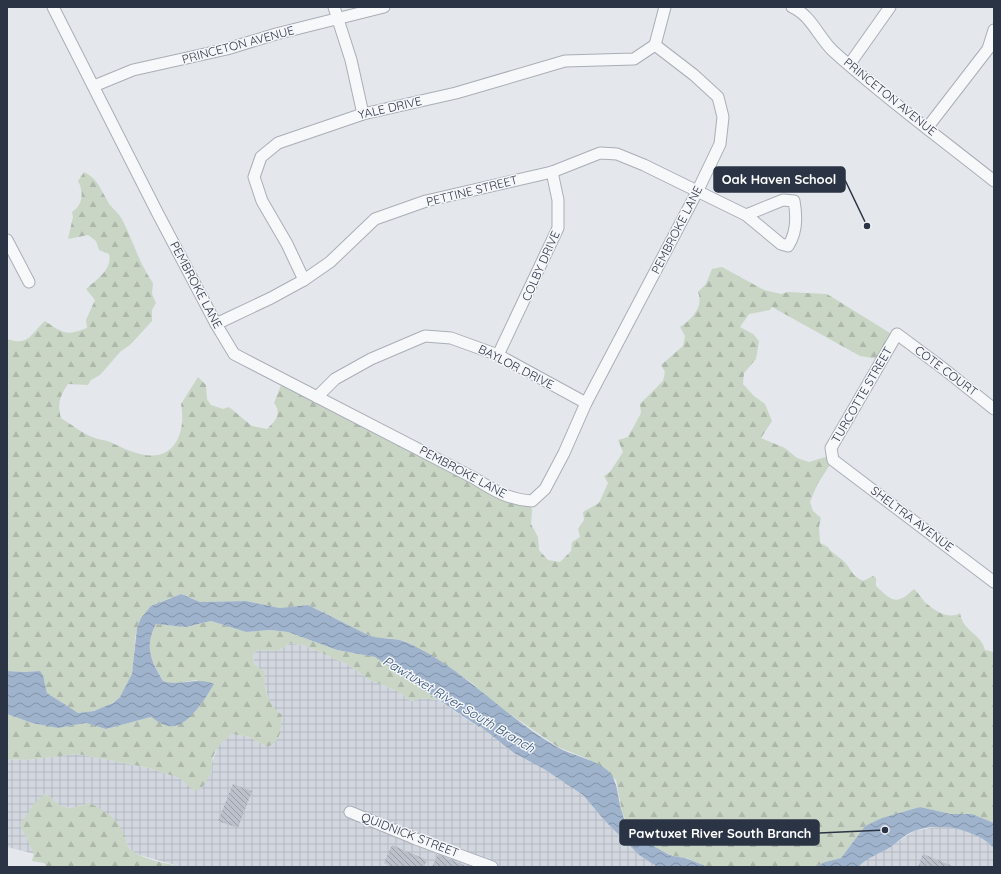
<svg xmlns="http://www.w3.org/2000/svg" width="1001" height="874" font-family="Quicksand,sans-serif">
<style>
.industrial{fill:url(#industrial-grid)}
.forest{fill:url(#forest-firs)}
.water{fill:url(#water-waves)}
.building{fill:url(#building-back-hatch)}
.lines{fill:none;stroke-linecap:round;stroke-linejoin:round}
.minor-casing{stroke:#a9aeb7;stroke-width:13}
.minor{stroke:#f7f8fa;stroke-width:11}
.labels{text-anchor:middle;stroke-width:3;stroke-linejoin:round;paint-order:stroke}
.street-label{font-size:12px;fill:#2b3445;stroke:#f4f6f9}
.water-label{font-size:13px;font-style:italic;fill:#34527a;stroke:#f4f6f9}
.leader{fill:none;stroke:#2b3445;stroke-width:1.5}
.callout-dot{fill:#2b3445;stroke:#f4f6f9;stroke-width:1.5}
.callout{fill:#2b3445;stroke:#2b3445;stroke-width:1.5}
.callout-label{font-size:13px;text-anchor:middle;font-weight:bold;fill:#fff}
</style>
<defs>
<pattern id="industrial-grid" width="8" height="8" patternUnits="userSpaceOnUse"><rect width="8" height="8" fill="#d2d6de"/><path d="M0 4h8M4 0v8" fill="none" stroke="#b4b8c0"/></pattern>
<pattern id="forest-firs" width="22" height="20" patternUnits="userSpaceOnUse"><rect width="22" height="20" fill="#c9d6c5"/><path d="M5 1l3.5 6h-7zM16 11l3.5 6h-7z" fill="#adb8ab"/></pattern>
<pattern id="water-waves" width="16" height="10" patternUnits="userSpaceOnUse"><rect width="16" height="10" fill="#9fb4cc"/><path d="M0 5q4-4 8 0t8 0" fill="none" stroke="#8293a7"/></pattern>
<pattern id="building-back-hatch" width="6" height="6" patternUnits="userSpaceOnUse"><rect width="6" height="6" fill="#bbc0ca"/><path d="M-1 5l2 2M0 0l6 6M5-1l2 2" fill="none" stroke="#989da6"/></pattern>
</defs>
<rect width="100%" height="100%" fill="#e4e7ec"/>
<!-- industrial -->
<g class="industrial">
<polygon points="290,643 306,646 347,664 368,679 399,692 411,701 423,698 438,700 478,727 480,725 514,753 544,769 583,795 605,821 639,855 658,867 182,867 136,854 128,847 125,837 88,803 75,808 61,807 45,793 20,825 35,854 7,847 7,759 27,760 78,754 149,768 179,778 195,790 211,765 218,746 232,734 249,737 268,747 280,736 279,731 282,715 275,710 269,700 263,681 254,664 253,654 257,650 278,651"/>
<polygon points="941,826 969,831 993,846 994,867 858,867 865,860 890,847 914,831"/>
</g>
<!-- forest -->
<g class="forest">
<path d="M84,172C97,178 100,188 107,200C110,207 118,212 122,219C133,241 139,263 153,283L152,294L156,303L152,310V321L130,345L121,351L100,375L91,380L88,385L68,384C60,396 57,404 61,418C72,425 83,434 95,438C100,440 105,440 110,442C121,447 132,453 145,455C177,460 186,429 181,404L198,377L206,385L207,399L211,405L223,409L229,407L252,426L267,429C276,420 282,414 274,403L283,380L529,501L532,510L531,524L538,537L539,550L548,560L560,562L571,551L572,542L580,537L578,529L584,520L583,512L599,503L608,483L604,476L610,472L623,452L618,440L628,437L641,413L640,404L663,381L665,372L661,365L683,346L685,336L680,327C692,319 704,307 698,292L706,284L712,269L722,267L764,290L781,294L788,292L827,294L890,333L878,359L860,356L772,307L770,310L749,314L740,327L753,334L759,341L756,359L744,373L743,384L754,396L765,404L772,421L761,438L785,448L797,458L809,462L832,455L833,460L817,485L810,502L813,511L821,518L819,527L820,543L828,547C832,555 842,557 847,565C854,574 851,574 863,581L873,576L876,578V586C892,601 896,606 914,589C919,593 922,600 926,603C935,611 949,620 960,613C963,632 981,633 985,650L994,652V823L972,814H951L920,807L865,826L841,858L825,862L815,867H707L687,858L674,856L661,851L628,826L622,812L616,780L588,759L558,747L495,704L472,683L435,658L405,641L387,638H376L368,635L308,605L280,608L246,601L200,602L181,594C166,600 149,604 141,619C132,635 136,656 132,673C128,696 109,709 87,712C84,712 80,713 78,713C70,710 55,698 47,693L43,675L40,671L24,672L7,671V339C29,347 31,333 45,321C64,334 66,336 87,328L86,320L95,300L86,289C96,280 113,269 109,254L99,250L96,241L88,235L68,239L73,217L72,212C83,205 84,192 78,181Z"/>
<path d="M211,621L246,632L270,630L288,632L337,650L375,657L438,700L423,698L411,701L399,692L368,679L347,664L306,646L290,643L278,651L257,650L253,654L254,664L265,672C262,688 269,706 282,715C279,731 284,738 268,747L249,737L232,734C218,745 210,754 212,773L200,790L195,791L179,778L149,768L78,754L27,760L7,759V714L32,723L58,728L86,723L106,729L151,717L168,726L197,680L172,684L163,681C151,660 144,647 156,624L186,627Z"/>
<path d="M45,793C62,808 66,812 88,803C105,809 119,820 125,837C127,842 126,846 130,849C142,860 166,863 182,867H47L44,863L32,861L34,853L20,825L33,805Z"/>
</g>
<!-- water -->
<g class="water">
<path d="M181,594L200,602L246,601L280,608L308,605L368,635C380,640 394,637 406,642C464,668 503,716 557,747C573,756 592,758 607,770C619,781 617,797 622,812C623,816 625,822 628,826C634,834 663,853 673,856C678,857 683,857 688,859C694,861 701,864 707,867L656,866L639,855L605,821L583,795L544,769L514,753L480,726L479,727L375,657L337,650L288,632L270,630L246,632L211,621L186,627L156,624C144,647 151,661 163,681C180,687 197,676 214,684C206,697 187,730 168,726C162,725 156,720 151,717L106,729L86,723L58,728L32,723L7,714V671L24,672L40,671L43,675L47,693L78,713L94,711L113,703L120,697L132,674L137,628L141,618L151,606Z"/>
<path d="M920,807L951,814H972L994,823V848C975,829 940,821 914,831C905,834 897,843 889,848C878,854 867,858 858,867H815L825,862L841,858L865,826L882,818Z"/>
</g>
<!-- building -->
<g class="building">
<polygon points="233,784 252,791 238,828 218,821"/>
<polygon points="392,845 427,860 424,867 392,867 384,863"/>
<polygon points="438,854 468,867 432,867"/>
<polygon points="923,854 955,867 918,867"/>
</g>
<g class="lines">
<!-- minor casing -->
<g class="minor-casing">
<g id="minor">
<path d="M53,7L157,212L216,324L234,354L474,478C493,490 509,500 532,501L545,489L564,453L586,403L697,192L720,144L723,117L718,97L694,75L655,45"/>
<polyline points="334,7 351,60 363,114"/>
<path d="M792,7C811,15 819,38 833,51C884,97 940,138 994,181"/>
<polyline points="655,45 665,7"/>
<polyline points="849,65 890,7"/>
<polyline points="94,86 133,70 227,49 276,34 384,7"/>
<polyline points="927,128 988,49 994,30"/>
<path d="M783,200L794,201C797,217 797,233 788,246L781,244L746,215Z"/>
<polyline points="7,240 29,282"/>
<polyline points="304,280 287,244 262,201 254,177 261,157 278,143 363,114 456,93 565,61 634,59 655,45"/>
<polyline points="216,324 271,298 304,280 330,262 375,219 426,201 552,172 600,153 617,154 644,165 746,215"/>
<polyline points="498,355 558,228 558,200 552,172"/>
<polyline points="317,397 335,379 371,359 425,336 451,338 498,355 586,403"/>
<polyline points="994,409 944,369 897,334 831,448 833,460 994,582"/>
<polyline points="350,812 416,839 492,867"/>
</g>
</g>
<!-- minor -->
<use href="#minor" class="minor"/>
</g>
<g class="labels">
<!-- street labels -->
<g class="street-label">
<text transform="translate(238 45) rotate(-15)" y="4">PRINCETON AVENUE</text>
<text transform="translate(890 97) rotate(39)" y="4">PRINCETON AVENUE</text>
<text transform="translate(390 108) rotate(-13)" y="4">YALE DRIVE</text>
<text transform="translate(472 191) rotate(-14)" y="4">PETTINE STREET</text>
<text transform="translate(677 230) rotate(-63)" y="4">PEMBROKE LANE</text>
<text transform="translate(541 266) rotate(-66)" y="4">COLBY DRIVE</text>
<text transform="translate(196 285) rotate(62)" y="4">PEMBROKE LANE</text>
<text transform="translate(516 367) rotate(27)" y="4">BAYLOR DRIVE</text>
<text transform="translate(946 371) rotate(37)" y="4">COTE COURT</text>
<text transform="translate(862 395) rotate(-60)" y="4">TURCOTTE STREET</text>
<text transform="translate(463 472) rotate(28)" y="4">PEMBROKE LANE</text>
<text transform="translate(912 519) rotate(37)" y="4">SHELTRA AVENUE</text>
<text transform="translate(410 835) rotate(21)" y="4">QUIDNICK STREET</text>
</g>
<!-- water labels -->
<g class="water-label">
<text transform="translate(459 704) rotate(31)" y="5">Pawtuxet River South Branch</text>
</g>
</g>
<!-- callouts -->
<path class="leader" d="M867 226L845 180M885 830L819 833"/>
<g class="callout-dot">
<circle cx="867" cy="226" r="4"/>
<circle cx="885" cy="830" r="4"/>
</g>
<g class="callout">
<rect x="714" y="167" width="131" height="25" rx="4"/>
<rect x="620" y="820" width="199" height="25" rx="4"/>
</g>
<g class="callout-label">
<text x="779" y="184">Oak Haven School</text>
<text x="720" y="838">Pawtuxet River South Branch</text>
</g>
<!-- border -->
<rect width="1001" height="874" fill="none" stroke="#2b3445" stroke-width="16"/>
</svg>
